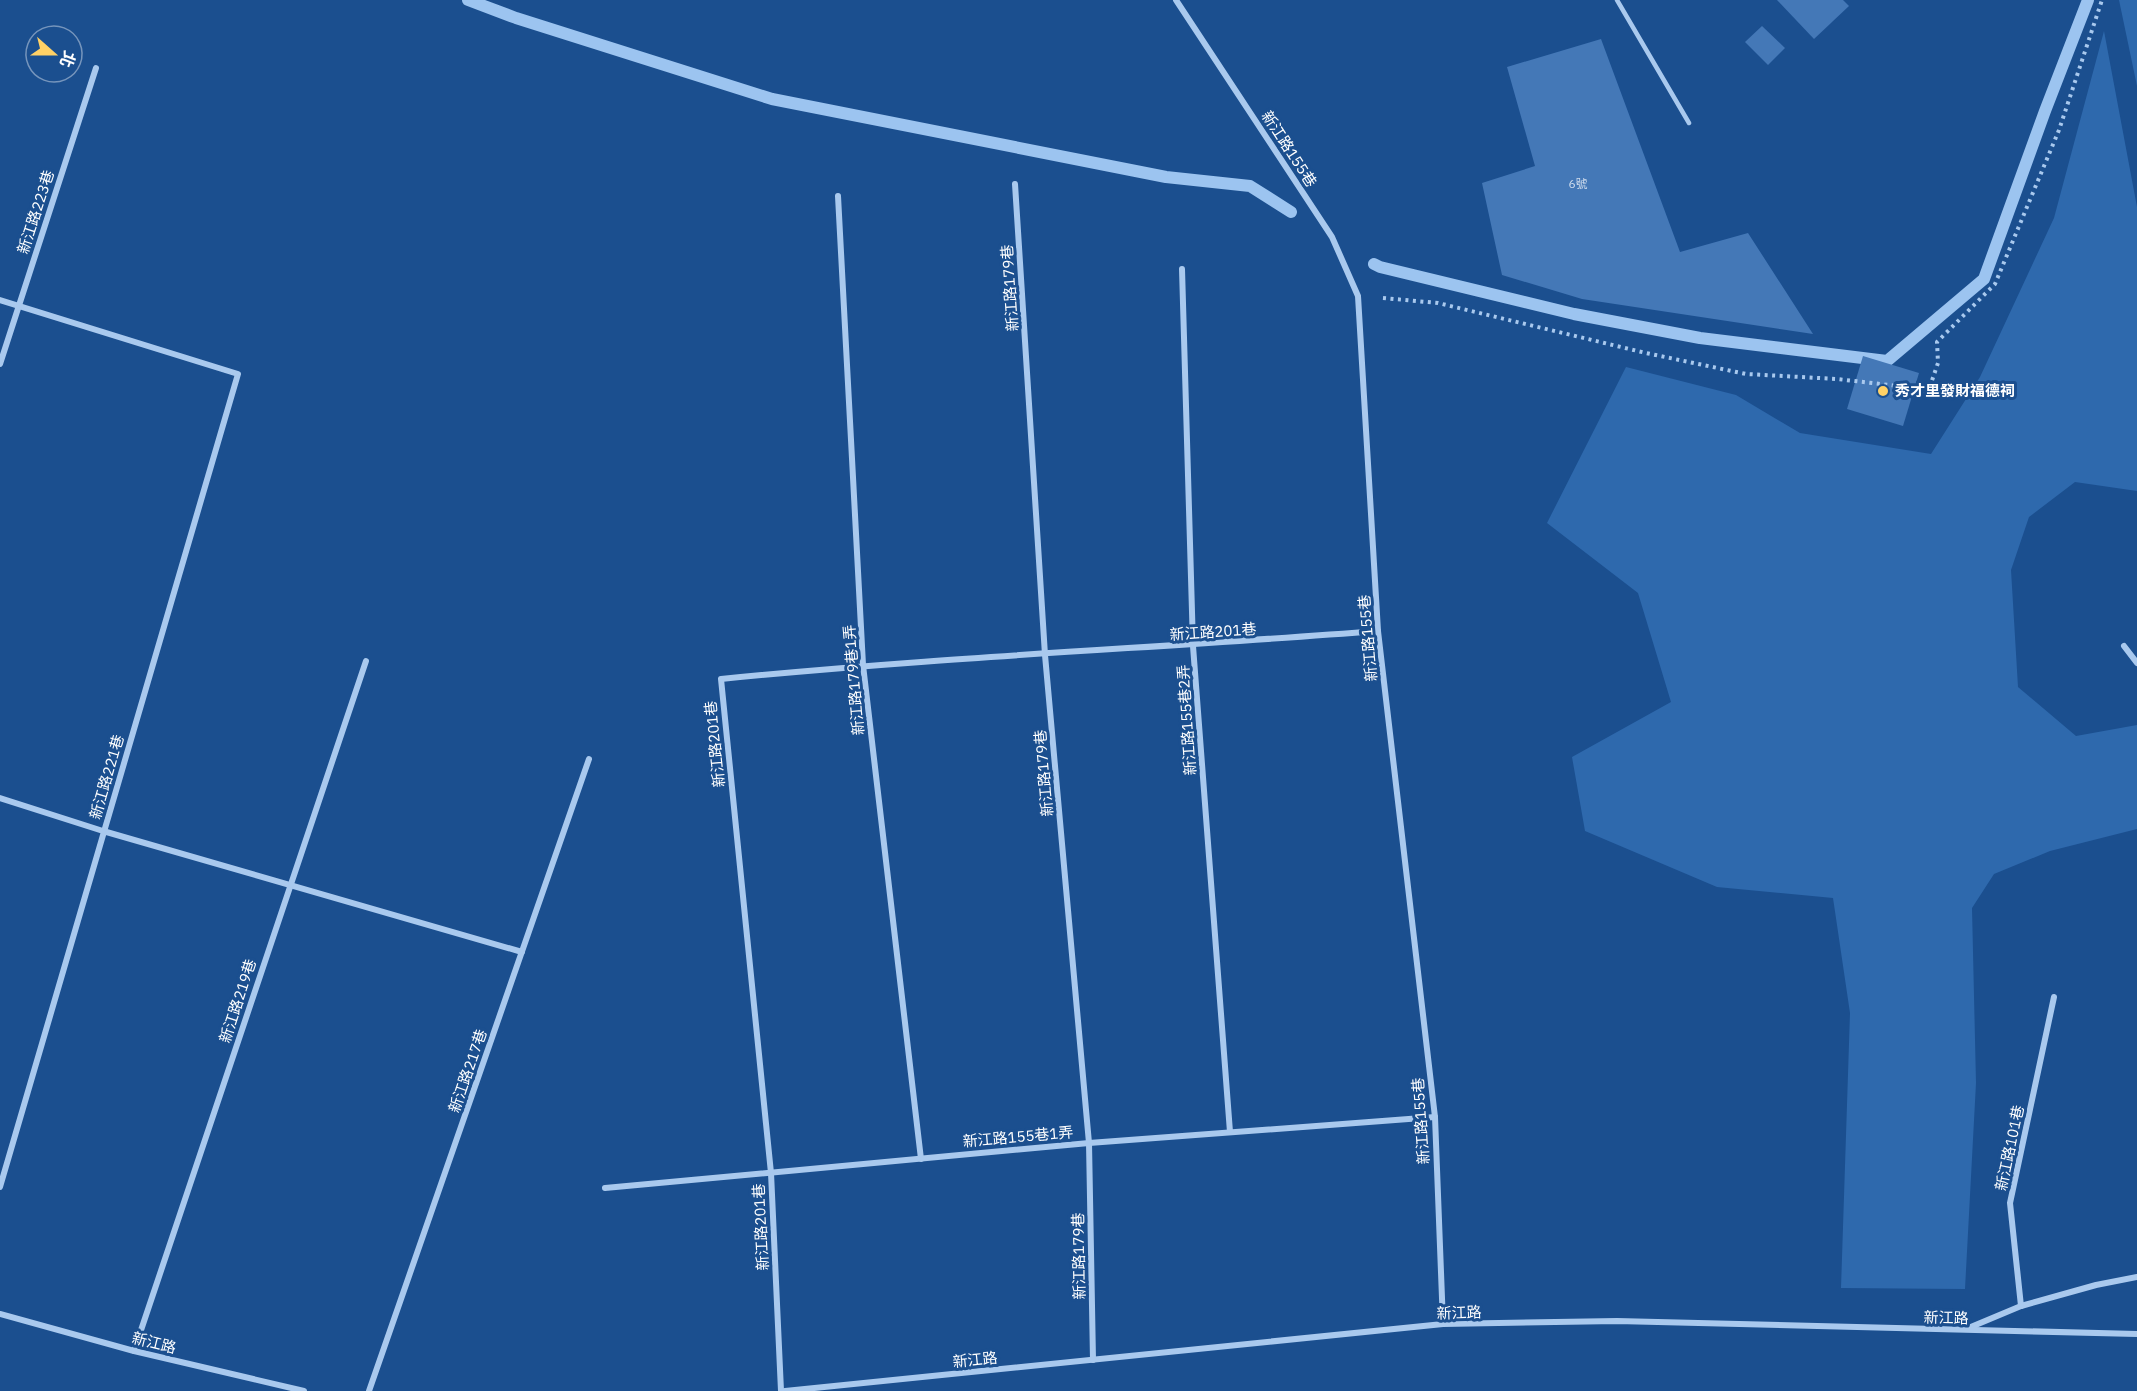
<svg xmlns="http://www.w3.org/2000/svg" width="2137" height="1391" font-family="'IBM Plex Sans','Noto Sans TC',sans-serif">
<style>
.green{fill:#2e69ad}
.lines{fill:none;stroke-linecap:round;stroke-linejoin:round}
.stream{stroke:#9cc4f0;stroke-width:12}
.building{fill:#4478b7}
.path{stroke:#a9c9ee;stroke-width:4;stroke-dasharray:3 4.5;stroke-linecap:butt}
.service{stroke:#a9c9ee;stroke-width:4.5}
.minor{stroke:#a9c9ee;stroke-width:6}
.poi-dot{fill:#ffd166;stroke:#1b4f8f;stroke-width:2}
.labels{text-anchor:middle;stroke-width:6;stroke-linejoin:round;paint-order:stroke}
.number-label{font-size:12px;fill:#d0dded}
.street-label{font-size:15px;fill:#fff;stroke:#1b4f8f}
.poi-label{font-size:15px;font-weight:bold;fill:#fff;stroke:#1b4f8f;text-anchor:start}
</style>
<rect width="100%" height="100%" fill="#1b4f8f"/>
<!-- green -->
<g class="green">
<polygon points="2119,0 2137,0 2137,86"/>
<polygon points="2104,31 2137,207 2137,491 2075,482 2029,517 2011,570 2018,687 2076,736 2137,725 2137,829 2050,851 1994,874 1972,908 1976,1083 1965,1289 1841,1288 1850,1013 1833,898 1717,887 1585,831 1572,757 1671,702 1638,593 1547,523 1626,367 1736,395 1800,433 1931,454 1980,377 2054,218"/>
</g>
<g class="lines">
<!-- stream -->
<g class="stream">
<polyline points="468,0 516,18 772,99 1166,177 1250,186 1291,212"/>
<polyline points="1374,264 1380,267 1574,314 1700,338 1887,361 1984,279 2045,111 2088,0"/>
</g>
</g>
<!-- building -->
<g class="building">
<polygon points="1777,0 1843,0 1849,6 1814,39"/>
<polygon points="1762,26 1785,48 1768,65 1745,42"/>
<polygon points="1601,39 1680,252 1748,233 1813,334 1582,299 1502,275 1482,183 1535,166 1507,67"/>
<polygon points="1863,356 1919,373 1903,426 1847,409"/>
</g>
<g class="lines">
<!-- path -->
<polyline class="path" points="1383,298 1438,303 1646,353 1746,374 1837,379 1898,386 1927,395 1938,363 1937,342 1995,284 2059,130 2102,0"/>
<!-- service -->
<polyline class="service" points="1617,0 1689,123"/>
<!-- minor -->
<g class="minor">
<polyline points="1176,0 1332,237 1358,296 1378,631 1435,1117 1443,1324"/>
<polyline points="1015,184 1045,655 1089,1143 1093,1360"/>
<polyline points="838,196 863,665 921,1159"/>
<polyline points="1182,269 1193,646 1230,1132"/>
<polyline points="0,300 238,374 0,1187"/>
<polyline points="0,364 96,68"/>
<polyline points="2124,646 2137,663"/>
<polyline points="0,798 103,831 522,952"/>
<polyline points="605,1188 1089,1143 1435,1117"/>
<polyline points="2021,1306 2010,1203 2054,997"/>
<polyline points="0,1314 134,1351 304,1391"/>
<polyline points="1966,1329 2021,1306 2096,1285 2137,1277"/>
<polyline points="134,1351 366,661"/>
<polyline points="369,1391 589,759"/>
<path d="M781,1391L771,1173L721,679C940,657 1159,648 1378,631"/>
<polyline points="785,1391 1443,1324 1617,1321 2137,1334"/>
</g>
</g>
<!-- markers -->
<circle class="poi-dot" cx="1883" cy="391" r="6"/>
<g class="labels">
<!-- number labels -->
<g class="number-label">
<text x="1578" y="188">6號</text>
</g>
<!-- street labels -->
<g class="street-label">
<text transform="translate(1289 149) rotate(57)" y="5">新江路155巷</text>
<text transform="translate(36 212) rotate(-72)" y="5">新江路223巷</text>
<text transform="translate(1010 288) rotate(-94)" y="5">新江路179巷</text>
<text transform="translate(1213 632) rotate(-4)" y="5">新江路201巷</text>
<text transform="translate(1368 638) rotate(-95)" y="5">新江路155巷</text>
<text transform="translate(854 680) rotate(-95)" y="5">新江路179巷1弄</text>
<text transform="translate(1187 720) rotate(-94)" y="5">新江路155巷2弄</text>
<text transform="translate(715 744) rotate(-96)" y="5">新江路201巷</text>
<text transform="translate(1044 773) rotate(-95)" y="5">新江路179巷</text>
<text transform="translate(107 777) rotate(-74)" y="5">新江路221巷</text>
<text transform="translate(238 1001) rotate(-72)" y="5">新江路219巷</text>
<text transform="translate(468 1071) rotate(-71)" y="5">新江路217巷</text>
<text transform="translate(1421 1121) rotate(-94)" y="5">新江路155巷</text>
<text transform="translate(1018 1137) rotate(-5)" y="5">新江路155巷1弄</text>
<text transform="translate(2010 1148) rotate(-78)" y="5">新江路101巷</text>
<text transform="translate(761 1227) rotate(-93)" y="5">新江路201巷</text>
<text transform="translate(1079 1256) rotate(-91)" y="5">新江路179巷</text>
<text transform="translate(1459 1313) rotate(-2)" y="5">新江路</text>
<text transform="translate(1946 1318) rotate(1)" y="5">新江路</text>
<text transform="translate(154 1343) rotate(14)" y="5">新江路</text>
<text transform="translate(975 1360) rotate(-6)" y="5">新江路</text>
</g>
<!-- poi labels -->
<g class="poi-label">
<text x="1895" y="396">秀才里發財福德祠</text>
</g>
</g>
<!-- north arrow -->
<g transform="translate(54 54) rotate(111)"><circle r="28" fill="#1b4f8f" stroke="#7695bc" stroke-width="1.5"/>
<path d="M0-4.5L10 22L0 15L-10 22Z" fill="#ffd166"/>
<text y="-9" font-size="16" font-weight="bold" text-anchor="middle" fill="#ffffff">北</text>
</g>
</svg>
